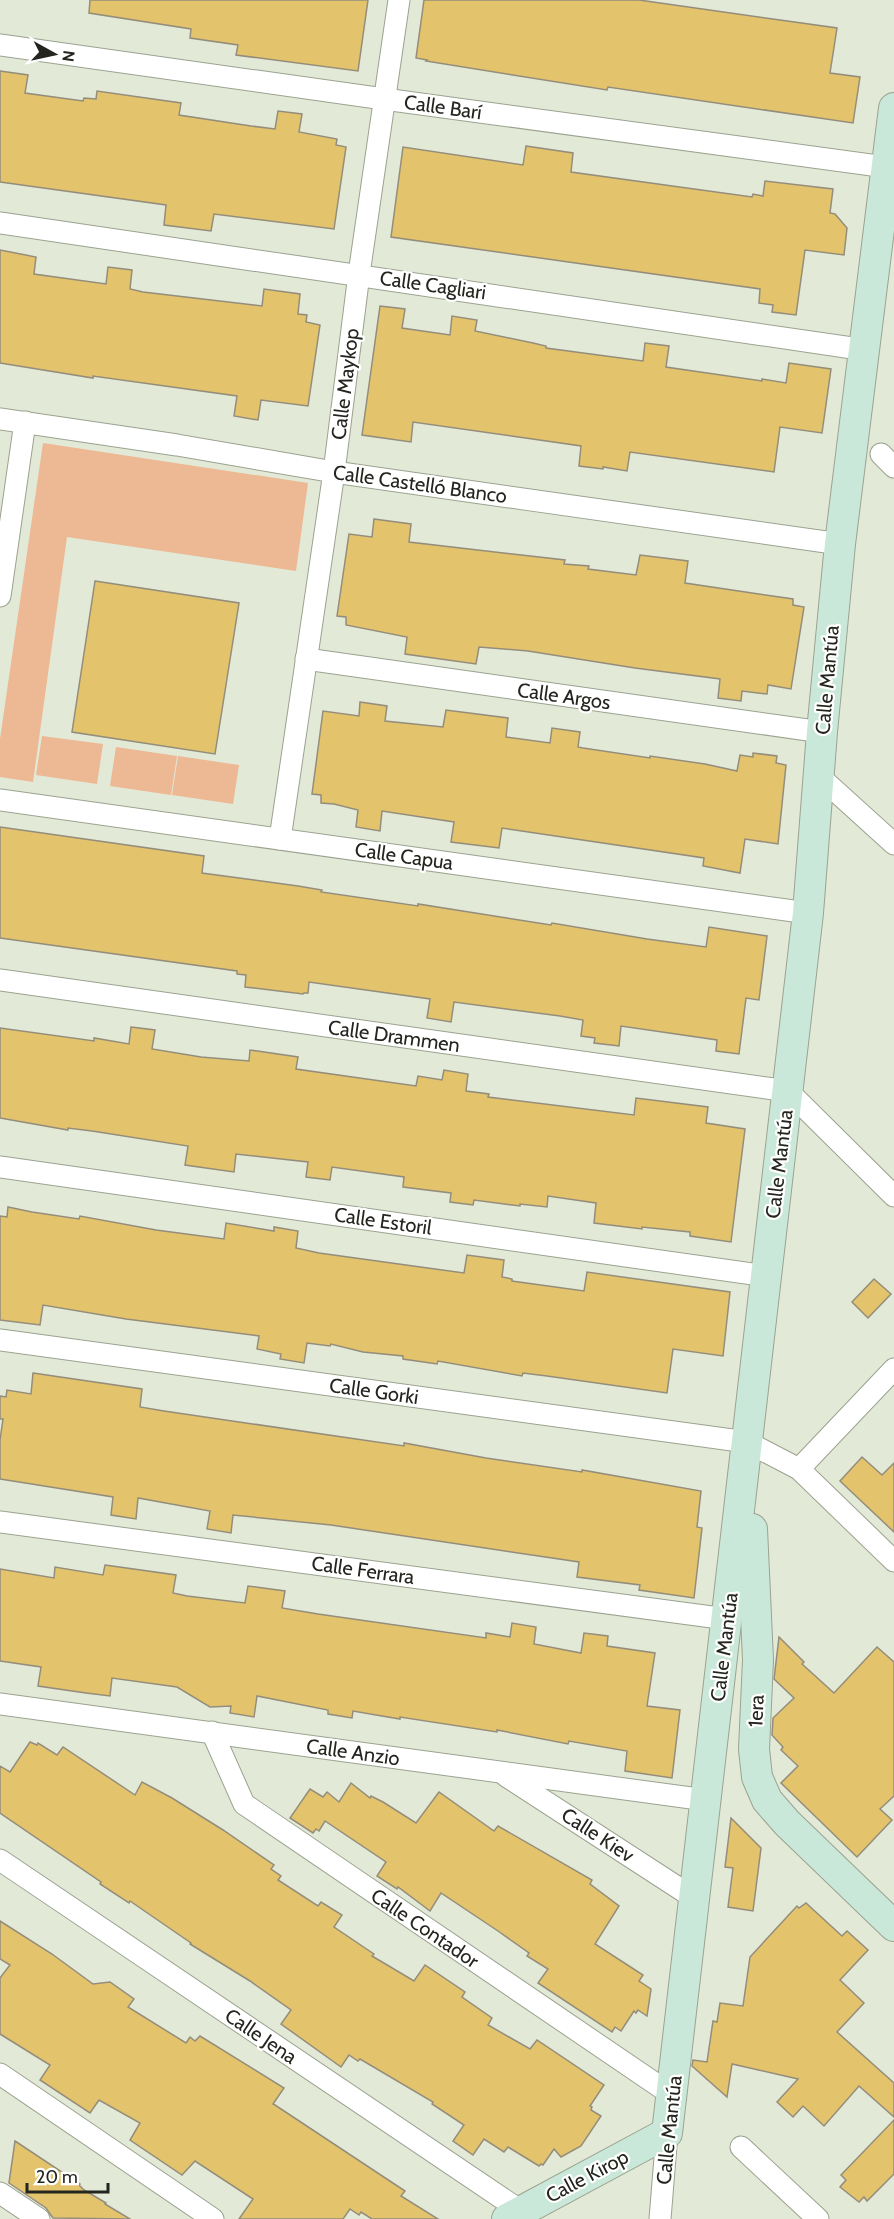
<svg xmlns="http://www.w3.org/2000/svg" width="894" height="2219" font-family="Cabin,sans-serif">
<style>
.green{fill:#edb894}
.building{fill:#e3c46c;stroke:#948d7b;stroke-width:1.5}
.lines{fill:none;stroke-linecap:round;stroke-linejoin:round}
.street-casing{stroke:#9ba390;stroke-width:23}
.secondary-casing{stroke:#9ba390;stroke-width:32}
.street{stroke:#fff;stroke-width:21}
.secondary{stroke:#cae8d9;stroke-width:30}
.labels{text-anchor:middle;stroke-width:4.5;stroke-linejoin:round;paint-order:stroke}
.street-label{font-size:20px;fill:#23251e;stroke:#fff}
</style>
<rect width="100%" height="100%" fill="#e2e9d6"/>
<!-- green -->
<g class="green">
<polygon points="43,443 308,483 296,571 67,537 33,782 0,777 0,739"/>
<polygon points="42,736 103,744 97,784 36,775"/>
<polygon points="116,747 177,756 171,795 110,786"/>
<polygon points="178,756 239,765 233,804 172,795"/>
</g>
<!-- building -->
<g class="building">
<polygon points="90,0 368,0 358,71 236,55 238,45 190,38 191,29 89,13"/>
<polygon points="424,0 639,0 837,28 830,73 860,77 853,123 608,87 607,90 426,61 427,60 416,58"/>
<polygon points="0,71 28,75 25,93 83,101 84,98 96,99 97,91 181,103 179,115 251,126 275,129 278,111 302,114 299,132 337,139 336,145 346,147 334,229 214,214 211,231 164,225 166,205 0,182"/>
<polygon points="526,146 573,153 571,172 752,197 753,194 763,196 765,181 833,189 830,213 835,214 847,228 844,255 805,250 796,315 772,312 773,305 759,303 760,289 391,237 403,147 523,165"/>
<polygon points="0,250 36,257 34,274 106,284 108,267 132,270 130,289 143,292 262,306 264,289 300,294 298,314 307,315 306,322 320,325 308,406 261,400 258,420 234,416 237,396 93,376 93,378 0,363"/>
<polygon points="380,306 405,309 402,328 450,335 452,316 477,320 475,331 533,343 546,346 546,348 643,361 645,343 669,346 666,367 762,381 762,379 786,383 789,363 831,369 822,433 780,427 774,472 630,452 627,471 603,467 603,469 579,466 581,446 413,422 411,442 362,435"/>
<polygon points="374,519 411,524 409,542 565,560 564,564 589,566 588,569 636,575 640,555 688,561 685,583 793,599 793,605 804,607 791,689 768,685 767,694 742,691 741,701 718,698 720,679 635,668 528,651 479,647 476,664 405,654 407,637 346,625 346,617 337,616 349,534 372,537"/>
<polygon points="95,581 239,603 215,754 72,732"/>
<polygon points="360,702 387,706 385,721 443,727 446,710 508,718 506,737 550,743 552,728 580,732 578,747 583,748 650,758 650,756 705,764 737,771 740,755 753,757 753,753 777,756 776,763 786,765 778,844 745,839 740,873 703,866 704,858 502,828 499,848 451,842 454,822 382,811 380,831 356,827 358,810 334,804 321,803 321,795 312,794 323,711 359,716"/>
<polygon points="0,827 204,856 202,873 298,886 322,890 321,892 418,906 418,904 551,925 552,923 647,939 706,947 709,927 767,936 759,1000 746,998 739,1054 716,1051 717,1040 621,1026 619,1046 594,1043 595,1038 581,1036 583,1020 560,1016 454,1002 451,1022 427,1018 430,999 309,982 308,993 304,993 303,994 245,987 246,975 237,974 237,971 0,938"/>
<polygon points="131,1027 155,1030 152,1049 201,1057 249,1061 250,1050 298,1057 296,1069 416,1086 418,1076 442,1080 444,1070 468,1074 466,1091 489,1094 488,1097 634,1115 636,1098 708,1107 706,1123 745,1129 731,1242 690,1236 690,1232 642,1227 642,1229 594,1223 596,1203 548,1196 547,1207 520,1204 520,1206 474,1200 473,1205 450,1202 451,1193 403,1187 404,1177 332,1167 330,1180 306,1177 308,1162 236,1154 234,1172 185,1165 188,1146 92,1131 68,1128 68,1130 0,1118 0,1028 94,1041 94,1038 129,1044"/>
<polygon points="8,1207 32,1212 79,1219 80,1216 156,1230 224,1239 226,1223 274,1231 274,1227 298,1231 296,1248 319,1253 464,1273 467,1255 504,1260 502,1277 512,1279 512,1281 584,1291 587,1272 730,1292 723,1356 673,1349 667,1393 547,1376 523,1373 522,1376 438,1361 437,1364 403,1359 403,1356 363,1352 331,1344 330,1346 307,1343 304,1363 280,1359 281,1354 257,1349 259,1336 126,1319 43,1305 40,1325 0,1320 0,1216 7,1217"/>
<polygon points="874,1279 891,1294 868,1318 852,1302"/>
<polygon points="33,1373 142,1389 140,1407 164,1411 404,1446 404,1443 486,1458 582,1472 582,1470 701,1491 697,1527 702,1528 694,1598 639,1590 640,1585 577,1577 579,1562 331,1525 233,1515 231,1533 207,1529 210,1511 138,1498 136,1519 111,1515 113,1497 0,1479 0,1440 3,1419 0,1419 0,1396 6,1397 7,1390 31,1394"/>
<polygon points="862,1457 882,1475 894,1463 894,1532 840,1481"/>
<polygon points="105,1565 176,1575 173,1593 187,1596 245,1603 248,1586 285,1591 282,1608 318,1614 486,1638 486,1633 510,1637 512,1623 536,1627 534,1644 581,1653 584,1633 608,1636 607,1646 655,1653 647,1706 680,1710 672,1778 625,1771 627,1751 569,1741 568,1744 497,1730 497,1732 400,1717 400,1719 353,1711 352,1718 328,1714 328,1710 257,1696 254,1717 230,1713 231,1706 210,1707 177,1687 112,1678 110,1696 86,1693 38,1686 41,1667 0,1661 0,1569 54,1578 55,1567 103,1575"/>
<polygon points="779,1637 804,1662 802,1664 834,1693 877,1647 894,1662 894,1796 880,1809 892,1820 857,1857 781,1783 798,1766 781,1750 783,1747 772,1735 773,1718 794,1698 774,1679"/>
<polygon points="30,1742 37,1745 38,1743 57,1755 63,1747 135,1795 142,1782 172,1798 223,1830 274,1865 271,1869 281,1876 278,1880 318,1906 321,1902 342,1915 334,1927 374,1954 372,1956 414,1981 425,1965 465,1992 462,1997 492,2018 488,2025 530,2049 537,2040 604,2085 590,2106 592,2107 591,2110 601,2116 581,2146 561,2157 554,2149 543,2165 541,2164 539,2166 508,2147 504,2152 484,2139 473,2155 453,2141 464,2125 432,2104 433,2102 360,2059 358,2061 349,2055 341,2067 281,2024 291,2010 250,1981 190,1944 191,1943 130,1901 129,1903 100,1884 101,1882 0,1813 0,1766 10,1772"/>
<polygon points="351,1783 370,1798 371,1796 383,1802 416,1823 439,1792 494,1831 498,1826 592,1880 590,1884 619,1906 595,1944 643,1975 639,1981 651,1989 647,2016 638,2010 636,2013 634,2011 621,2031 615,2027 612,2032 538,1983 548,1969 527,1956 529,1953 498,1931 441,1893 430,1911 398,1887 397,1889 377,1876 386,1862 325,1821 319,1831 316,1829 313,1833 290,1818 310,1789 323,1797 327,1792 339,1802"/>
<polygon points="731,1818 761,1848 753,1911 728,1907 733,1868 725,1867"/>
<polygon points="806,1903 842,1936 847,1931 868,1950 840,1980 864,2003 837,2032 894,2083 894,2117 859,2086 824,2126 803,2106 793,2117 777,2102 798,2079 732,2064 727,2097 692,2066 693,2060 707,2062 713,2021 717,2022 720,2003 743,2006 750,1957 797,1906 799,1908"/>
<polygon points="0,1921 52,1954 93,1984 110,1982 134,1999 128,2007 186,2043 190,2037 195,2041 200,2036 284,2088 273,2104 275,2105 405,2191 401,2196 438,2219 372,2219 361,2212 359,2215 350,2209 343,2219 239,2219 253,2199 195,2161 182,2175 130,2140 140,2123 99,2100 90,2113 40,2080 50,2065 0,2034 0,1978 10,1965 0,1959"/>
<polygon points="894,2120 894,2174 867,2201 864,2197 859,2202 840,2187 846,2180 841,2175"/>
<polygon points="15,2141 80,2184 79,2185 84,2190 106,2203 105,2204 130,2219 53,2218 46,2208 9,2183"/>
</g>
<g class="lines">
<!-- street casing -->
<g class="street-casing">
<g id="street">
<polyline points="0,45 384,99 894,168"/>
<polyline points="0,223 866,350"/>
<polyline points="0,419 177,445 334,472 840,544"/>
<polyline points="881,454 894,467"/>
<polyline points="0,596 25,422"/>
<polyline points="306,659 822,732"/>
<polyline points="819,776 894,844"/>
<polyline points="0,800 808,913"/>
<polyline points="280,839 334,472 359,274 399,0"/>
<polyline points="0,980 788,1091 894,1196"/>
<polyline points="0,1167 766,1276"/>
<polyline points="0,1340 747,1442 799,1469 894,1561"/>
<polyline points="799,1469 894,1369"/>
<polyline points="0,1522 727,1619"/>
<polyline points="0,1704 706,1800"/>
<polyline points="212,1732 244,1804 672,2095"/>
<polyline points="506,1776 694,1898"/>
<polyline points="0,1860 521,2211"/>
<polyline points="0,2074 213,2219"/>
<polyline points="741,2147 818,2219"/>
<polyline points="0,2193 39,2219"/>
<polyline points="660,2219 667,2133"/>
</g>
</g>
<!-- secondary casing -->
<g class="secondary-casing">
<g id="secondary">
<polyline points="752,1529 758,1660 754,1749 757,1777 767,1800 787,1823 894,1926"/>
<polyline points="507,2219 667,2133 808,913 822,732 840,544 894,108"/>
</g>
</g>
<!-- street -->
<use href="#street" class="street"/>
<!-- secondary -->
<use href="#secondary" class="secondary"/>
</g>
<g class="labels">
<!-- street labels -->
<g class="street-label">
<text transform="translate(443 107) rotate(8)" y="7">Calle Barí</text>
<text transform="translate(433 285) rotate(8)" y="7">Calle Cagliari</text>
<text transform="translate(345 384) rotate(-83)" y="7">Calle Maykop</text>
<text transform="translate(420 484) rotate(8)" y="7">Calle Castelló Blanco</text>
<text transform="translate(827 680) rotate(-85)" y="7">Calle Mantúa</text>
<text transform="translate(564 696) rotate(8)" y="7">Calle Argos</text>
<text transform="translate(404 856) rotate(8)" y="7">Calle Capua</text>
<text transform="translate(394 1036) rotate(8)" y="7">Calle Drammen</text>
<text transform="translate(779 1164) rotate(-83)" y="7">Calle Mantúa</text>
<text transform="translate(383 1221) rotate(8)" y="7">Calle Estoril</text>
<text transform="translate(374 1391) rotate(8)" y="7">Calle Gorki</text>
<text transform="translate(363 1570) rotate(8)" y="7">Calle Ferrara</text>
<text transform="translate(724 1647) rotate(-83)" y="7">Calle Mantúa</text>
<text transform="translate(756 1711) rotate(-87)" y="7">1era</text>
<text transform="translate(353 1752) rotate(8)" y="7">Calle Anzio</text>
<text transform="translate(598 1835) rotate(33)" y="7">Calle Kiev</text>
<text transform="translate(425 1928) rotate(34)" y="7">Calle Contador</text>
<text transform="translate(261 2036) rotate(34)" y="7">Calle Jena</text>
<text transform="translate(669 2130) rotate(-84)" y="7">Calle Mantúa</text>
<text transform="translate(587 2176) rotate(-28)" y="7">Calle Kirop</text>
</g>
</g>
<!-- north arrow -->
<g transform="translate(54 54) rotate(98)" stroke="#ffffff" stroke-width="4.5" paint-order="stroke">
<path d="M0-4.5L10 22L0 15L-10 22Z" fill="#23251e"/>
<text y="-9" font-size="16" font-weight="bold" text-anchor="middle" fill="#23251e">N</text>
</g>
<!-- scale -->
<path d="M27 2183v9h81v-9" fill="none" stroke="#23251e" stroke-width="3"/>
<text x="36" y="2183" font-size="18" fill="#23251e" stroke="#ffffff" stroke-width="4.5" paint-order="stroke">20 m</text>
</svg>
